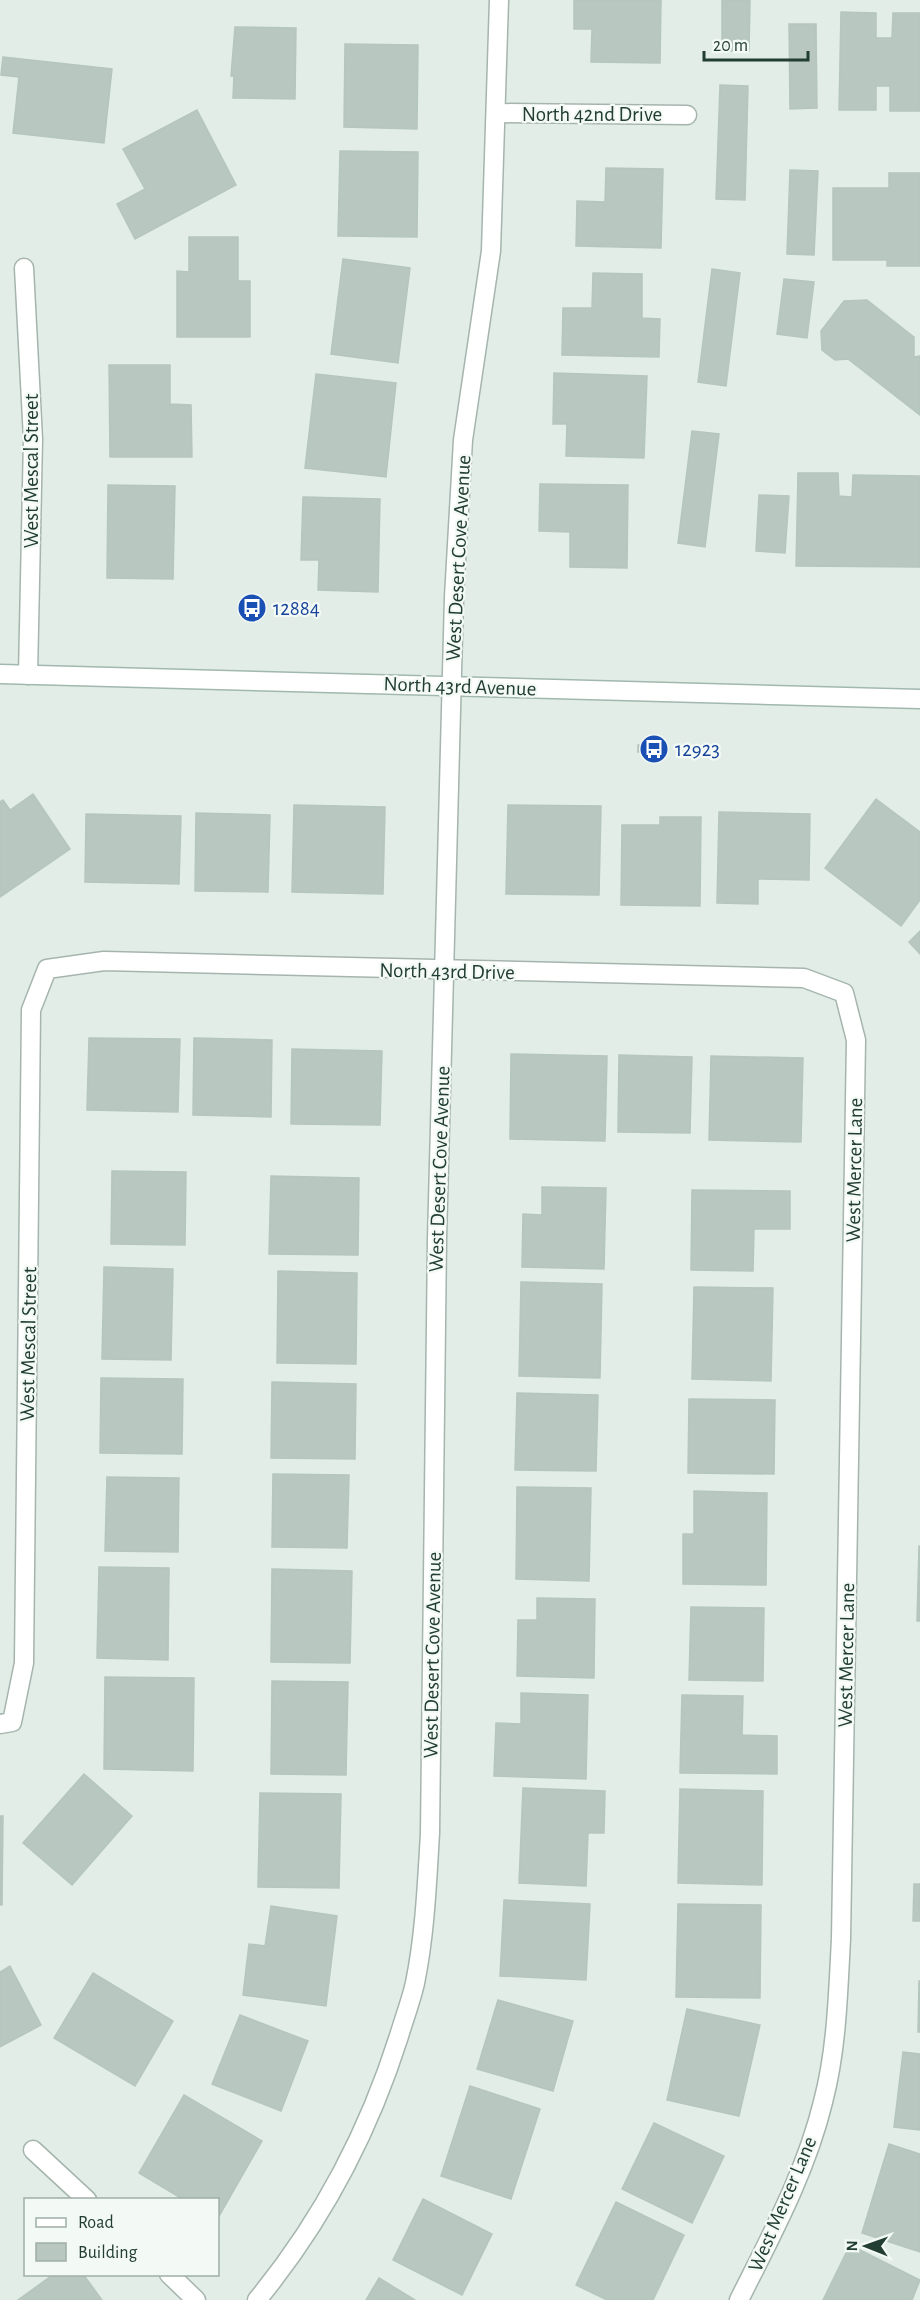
<svg xmlns="http://www.w3.org/2000/svg" width="920" height="2300" font-family="'Alegreya Sans',sans-serif">
<style>
.building{fill:#b8c7c0;stroke:#b5c6be;stroke-width:1.5}
.lines{fill:none;stroke-linecap:round;stroke-linejoin:round}
.minor-casing{stroke:#a5b5ae;stroke-width:21}
.secondary-casing{stroke:#a1b8ae;stroke-width:21}
.minor{stroke:#fff;stroke-width:18}
.secondary{stroke:#fff;stroke-width:18}
.labels{text-anchor:middle;stroke-width:4.5;stroke-linejoin:round;paint-order:stroke}
.street-label{font-size:21px;fill:#223e34;stroke:#f3f9f5}
.transit-label{font-size:21px;fill:#164399;stroke:#f3f9f5;text-anchor:start}
</style>
<rect width="100%" height="100%" fill="#e2ede7"/>
<!-- building -->
<g class="building">
<polygon points="574,0 661,0 660,63 591,62 592,29 574,29"/>
<polygon points="722,0 750,0 749,51 722,51"/>
<polygon points="841,12 876,13 876,38 892,38 893,13 920,13 920,111 890,111 890,86 876,86 876,110 839,110"/>
<polygon points="789,24 816,24 817,108 790,109"/>
<polygon points="235,27 296,28 295,99 233,98 234,76 231,76"/>
<polygon points="345,44 418,45 417,129 344,127"/>
<polygon points="3,57 112,69 104,143 13,133 19,77 1,75"/>
<polygon points="720,85 748,86 745,200 716,199"/>
<polygon points="197,110 236,185 135,239 117,204 145,189 123,149"/>
<polygon points="340,151 418,152 417,237 338,236"/>
<polygon points="606,168 663,169 661,248 576,246 577,201 605,202"/>
<polygon points="790,170 818,171 814,255 787,254"/>
<polygon points="889,173 920,173 920,266 887,266 887,260 833,260 833,188 889,188"/>
<polygon points="189,237 238,237 238,281 250,281 250,337 177,337 177,271 189,272"/>
<polygon points="343,259 410,268 398,363 331,354"/>
<polygon points="712,269 740,273 726,386 698,382"/>
<polygon points="593,273 642,274 642,318 660,319 659,357 562,355 563,308 592,308"/>
<polygon points="784,279 814,282 807,338 777,334"/>
<polygon points="867,300 914,337 914,357 920,356 920,415 848,359 835,360 822,350 821,331 844,301"/>
<polygon points="109,365 170,365 170,404 191,405 192,457 110,457"/>
<polygon points="554,373 647,376 644,458 566,456 567,424 553,424"/>
<polygon points="316,374 396,383 386,477 305,468"/>
<polygon points="692,431 719,434 705,547 678,543"/>
<polygon points="798,473 838,473 839,496 852,497 853,475 920,476 920,567 796,566"/>
<polygon points="540,484 628,485 627,568 570,567 570,532 539,531"/>
<polygon points="108,485 175,486 173,579 107,578"/>
<polygon points="759,495 789,496 785,553 756,551"/>
<polygon points="303,497 380,499 378,592 318,590 319,560 301,560"/>
<polygon points="638,745 656,746 656,753 638,752"/>
<polygon points="33,794 70,849 0,897 0,802 3,800 10,810"/>
<polygon points="876,799 920,832 920,900 901,926 825,868"/>
<polygon points="294,805 385,807 383,894 292,892"/>
<polygon points="508,805 601,806 599,895 506,894"/>
<polygon points="719,812 810,814 809,880 758,879 758,904 717,903"/>
<polygon points="196,813 270,815 268,892 195,891"/>
<polygon points="86,814 181,816 179,884 85,882"/>
<polygon points="660,817 701,817 700,906 621,905 622,825 660,825"/>
<polygon points="920,931 920,954 909,942"/>
<polygon points="89,1038 180,1039 178,1112 87,1110"/>
<polygon points="194,1038 272,1040 271,1117 193,1115"/>
<polygon points="292,1049 382,1051 380,1125 291,1124"/>
<polygon points="511,1054 607,1056 605,1141 510,1139"/>
<polygon points="619,1055 692,1057 690,1133 618,1132"/>
<polygon points="711,1056 803,1058 801,1142 709,1140"/>
<polygon points="112,1171 186,1172 185,1245 111,1244"/>
<polygon points="271,1176 359,1178 358,1255 269,1254"/>
<polygon points="542,1187 606,1188 604,1269 522,1267 523,1214 542,1215"/>
<polygon points="692,1190 790,1191 790,1229 754,1229 753,1271 691,1270"/>
<polygon points="104,1267 173,1269 171,1360 102,1359"/>
<polygon points="278,1271 357,1273 356,1364 277,1363"/>
<polygon points="521,1282 602,1284 600,1378 519,1376"/>
<polygon points="694,1287 773,1288 771,1381 692,1379"/>
<polygon points="101,1378 183,1379 182,1454 100,1453"/>
<polygon points="272,1382 356,1384 355,1459 271,1458"/>
<polygon points="517,1393 598,1395 596,1471 515,1470"/>
<polygon points="689,1399 775,1400 774,1474 688,1473"/>
<polygon points="273,1474 349,1475 347,1548 272,1547"/>
<polygon points="107,1477 179,1478 178,1552 105,1551"/>
<polygon points="517,1487 591,1488 589,1581 516,1579"/>
<polygon points="694,1491 767,1493 766,1585 683,1584 683,1534 694,1534"/>
<polygon points="919,1546 920,1546 920,1621 917,1621"/>
<polygon points="99,1567 169,1568 168,1660 97,1658"/>
<polygon points="272,1569 352,1571 350,1663 271,1662"/>
<polygon points="537,1598 595,1599 594,1678 517,1676 518,1620 537,1620"/>
<polygon points="691,1607 764,1608 763,1681 689,1680"/>
<polygon points="105,1677 194,1678 193,1771 104,1769"/>
<polygon points="272,1681 348,1682 346,1775 271,1774"/>
<polygon points="521,1693 588,1695 586,1779 494,1776 496,1723 521,1724"/>
<polygon points="682,1695 743,1696 742,1735 777,1736 777,1774 680,1773"/>
<polygon points="84,1774 132,1816 72,1885 23,1843"/>
<polygon points="523,1788 605,1791 604,1833 588,1833 586,1886 519,1883"/>
<polygon points="680,1789 763,1791 762,1885 678,1883"/>
<polygon points="260,1793 341,1794 339,1888 258,1887"/>
<polygon points="0,1816 3,1816 2,1905 0,1905"/>
<polygon points="914,1884 920,1884 920,1921 913,1921"/>
<polygon points="504,1900 590,1904 586,1980 500,1976"/>
<polygon points="678,1904 761,1905 760,1998 676,1997"/>
<polygon points="271,1906 337,1916 326,2006 243,1995 249,1944 265,1946"/>
<polygon points="10,1966 41,2025 0,2047 0,1972"/>
<polygon points="93,1973 173,2021 135,2086 54,2038"/>
<polygon points="919,1981 920,1981 920,2032 918,2032"/>
<polygon points="498,2000 573,2021 553,2091 477,2069"/>
<polygon points="687,2009 760,2025 739,2116 667,2100"/>
<polygon points="240,2015 308,2041 281,2111 212,2084"/>
<polygon points="903,2052 920,2054 920,2130 894,2127"/>
<polygon points="470,2086 540,2109 511,2199 441,2176"/>
<polygon points="184,2095 262,2141 218,2218 218,2200 184,2200 139,2173"/>
<polygon points="654,2123 724,2156 692,2223 622,2189"/>
<polygon points="889,2144 920,2154 920,2252 862,2233"/>
<polygon points="423,2199 492,2234 462,2295 393,2260"/>
<polygon points="616,2202 684,2235 653,2300 607,2300 576,2285"/>
<polygon points="850,2245 920,2280 912,2300 823,2300"/>
<polygon points="54,2274 83,2274 102,2300 18,2300"/>
<polygon points="379,2278 415,2300 366,2300"/>
</g>
<g class="lines">
<!-- minor casing -->
<g class="minor-casing">
<g id="minor">
<polyline points="497,113 687,115"/>
<polyline points="24,268 33,439 28,675"/>
<path d="M0,1724L12,1722L24,1663L31,1010L47,969L104,961L804,978L844,993L856,1040L841,1939C838,1993 837,2049 823,2102C806,2172 771,2236 739,2300"/>
<polyline points="33,2150 87,2200"/>
<polyline points="169,2274 196,2300"/>
<path d="M257,2300C322,2221 368,2134 399,2036C404,2019 411,2001 415,1983C425,1934 427,1883 430,1833L437,1239L454,597L463,440L491,251L499,0"/>
</g>
</g>
<!-- secondary casing -->
<g class="secondary-casing">
<polyline id="secondary" points="0,674 920,699"/>
</g>
<!-- minor -->
<use href="#minor" class="minor"/>
<!-- secondary -->
<use href="#secondary" class="secondary"/>
</g>
<!-- icons -->
<defs>
<g id="bus-disc" transform="scale(1.5)"><circle r="9.5" fill="#1a4fb4" stroke="#f3f9f5"/><path d="M-5-6H5V4H4V6H2V4H-2V6H-4V4H-5ZM-3.5-4V0h7V-4ZM-3.5 1.2v1.5H-2V1.2ZM2 1.2v1.5H3.5V1.2Z" fill="#fff"/></g>
</defs>
<g fill-rule="evenodd">
<use href="#bus-disc" x="252" y="608"/>
<use href="#bus-disc" x="654" y="749"/>
</g>
<g class="labels">
<!-- street labels -->
<g class="street-label">
<text x="592" y="121">North 42nd Drive</text>
<text transform="translate(31 471) rotate(-90)" y="7">West Mescal Street</text>
<text transform="translate(458 558) rotate(-87)" y="7">West Desert Cove Avenue</text>
<text transform="translate(460 686) rotate(2)" y="7">North 43rd Avenue</text>
<text transform="translate(447 971) rotate(1)" y="7">North 43rd Drive</text>
<text transform="translate(439 1169) rotate(-88)" y="7">West Desert Cove Avenue</text>
<text transform="translate(854 1170) rotate(-89)" y="7">West Mercer Lane</text>
<text transform="translate(28 1344) rotate(-89)" y="7">West Mescal Street</text>
<text transform="translate(432 1655) rotate(-89)" y="7">West Desert Cove Avenue</text>
<text transform="translate(846 1655) rotate(-89)" y="7">West Mercer Lane</text>
<text transform="translate(782 2204) rotate(-67)" y="7">West Mercer Lane</text>
</g>
<!-- transit labels -->
<g class="transit-label">
<text x="273" y="615">12884</text>
<text x="675" y="756">12923</text>
</g>
</g>
<!-- legend -->
<rect x="24" y="2198" width="195" height="78" fill="#f3f9f5" stroke="#9faea8" stroke-width="1.5"/>
<rect x="36" y="2218" width="30" height="9" fill="#ffffff" stroke="#9faea8" stroke-width="1.5"/>
<text x="78" y="2228" font-size="18" fill="#223e34">Road</text>
<rect x="36" y="2243" width="30" height="18" fill="#b8c7c0" stroke="#9faea8" stroke-width="1.5"/>
<text x="78" y="2258" font-size="18" fill="#223e34">Building</text>
<!-- north arrow -->
<g transform="translate(866 2246) rotate(271)" stroke="#f3f9f5" stroke-width="4.5" paint-order="stroke">
<path d="M0-4.5L10 22L0 15L-10 22Z" fill="#223e34"/>
<text y="-9" font-size="16" font-weight="bold" text-anchor="middle" fill="#223e34">N</text>
</g>
<!-- scale -->
<path d="M704 51v9h104v-9" fill="none" stroke="#223e34" stroke-width="3"/>
<text x="713" y="51" font-size="18" fill="#223e34" stroke="#f3f9f5" stroke-width="4.5" paint-order="stroke">20 m</text>
</svg>
